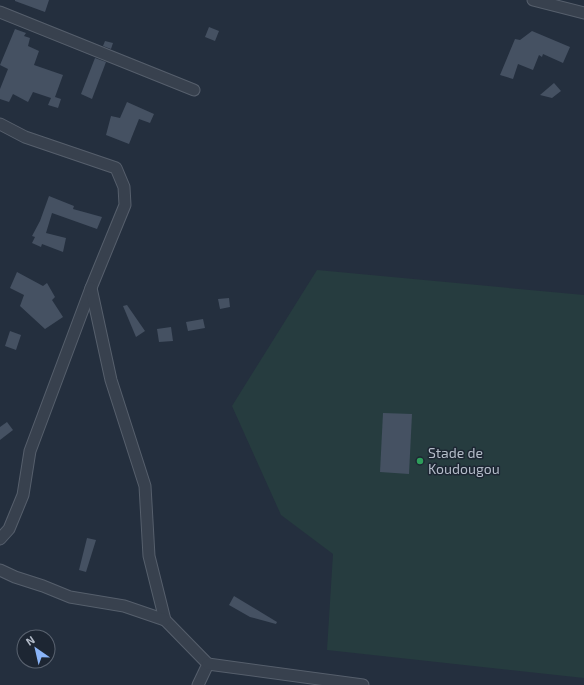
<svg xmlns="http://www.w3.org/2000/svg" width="584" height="685" font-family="'Exo 2',sans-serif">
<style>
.green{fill:#263c3f}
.building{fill:#455162}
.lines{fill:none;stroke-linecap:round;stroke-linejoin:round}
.minor-casing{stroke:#565f6c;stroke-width:13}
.minor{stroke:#38414e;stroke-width:11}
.leisure-dot{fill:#2e9e5b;stroke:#1d2633;stroke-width:1.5}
.labels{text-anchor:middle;stroke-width:3;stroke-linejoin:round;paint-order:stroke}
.poi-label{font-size:14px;fill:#b4bcc9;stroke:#1d2633;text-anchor:start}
</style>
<rect width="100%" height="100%" fill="#242f3e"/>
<!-- green -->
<polygon class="green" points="317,270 584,295 584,678 327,650 333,554 281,515 232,406"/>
<!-- building -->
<g class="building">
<polygon points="15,0 49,0 45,12 15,1"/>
<polygon points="209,27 219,31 215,41 205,37"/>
<polygon points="15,29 26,33 24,36 30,38 28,46 39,51 34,65 63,75 55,97 61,99 58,108 48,105 51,98 33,92 28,102 13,94 9,102 0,99 0,89 8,69 0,65"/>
<polygon points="532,31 570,47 563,63 543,54 542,57 539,55 533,70 518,64 513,79 500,75 515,39 520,40"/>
<polygon points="105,41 113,43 111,49 103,46"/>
<polygon points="95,58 106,62 92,99 81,94"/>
<polygon points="554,83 561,91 552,98 540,95"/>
<polygon points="127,102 154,114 150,123 139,119 129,144 106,135 111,116 120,118"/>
<polygon points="49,196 74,206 73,209 102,217 97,229 52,213 46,233 66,238 63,252 42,244 41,247 32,243 35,237 32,236 40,221"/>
<polygon points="17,272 43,286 47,283 55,297 52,300 63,317 45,329 20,306 24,295 10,288"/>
<polygon points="229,298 230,307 220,309 218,299"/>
<polygon points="127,305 145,331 136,337 123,306"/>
<polygon points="203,319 205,328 188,331 186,322"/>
<polygon points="171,327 173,341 159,342 157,329"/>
<polygon points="10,331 21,335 16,350 5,346"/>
<polygon points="383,413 412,414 409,474 380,472"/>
<polygon points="7,422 13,430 0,440 0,427"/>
<polygon points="87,538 96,540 86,572 79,570"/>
<polygon points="234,596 277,622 276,624 250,617 229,605"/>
</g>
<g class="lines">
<!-- minor casing -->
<g class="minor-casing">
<g id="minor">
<polyline points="533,0 584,13"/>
<polyline points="0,12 194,90"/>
<polyline points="0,124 25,137 116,168 124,187 125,205 91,288 30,451 23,495 9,529 0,539"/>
<polyline points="91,288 111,380 145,486 149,556 165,620 208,664 198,685"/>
<polyline points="0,570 15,577 43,586 70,597 124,606 165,620"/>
<polyline points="208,664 363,685"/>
</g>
</g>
<!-- minor -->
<use href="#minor" class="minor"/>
</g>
<!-- markers -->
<circle class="leisure-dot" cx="420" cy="461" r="4"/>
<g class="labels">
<!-- poi labels -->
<g class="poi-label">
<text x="428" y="458">Stade de<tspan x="428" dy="16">Koudougou</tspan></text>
</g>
</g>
<!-- north arrow -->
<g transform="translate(36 649) rotate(326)"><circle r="19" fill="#1d2633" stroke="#59626f"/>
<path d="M0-3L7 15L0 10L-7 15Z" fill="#8ab4f8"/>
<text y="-6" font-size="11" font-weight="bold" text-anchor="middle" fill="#b4bcc9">N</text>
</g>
</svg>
